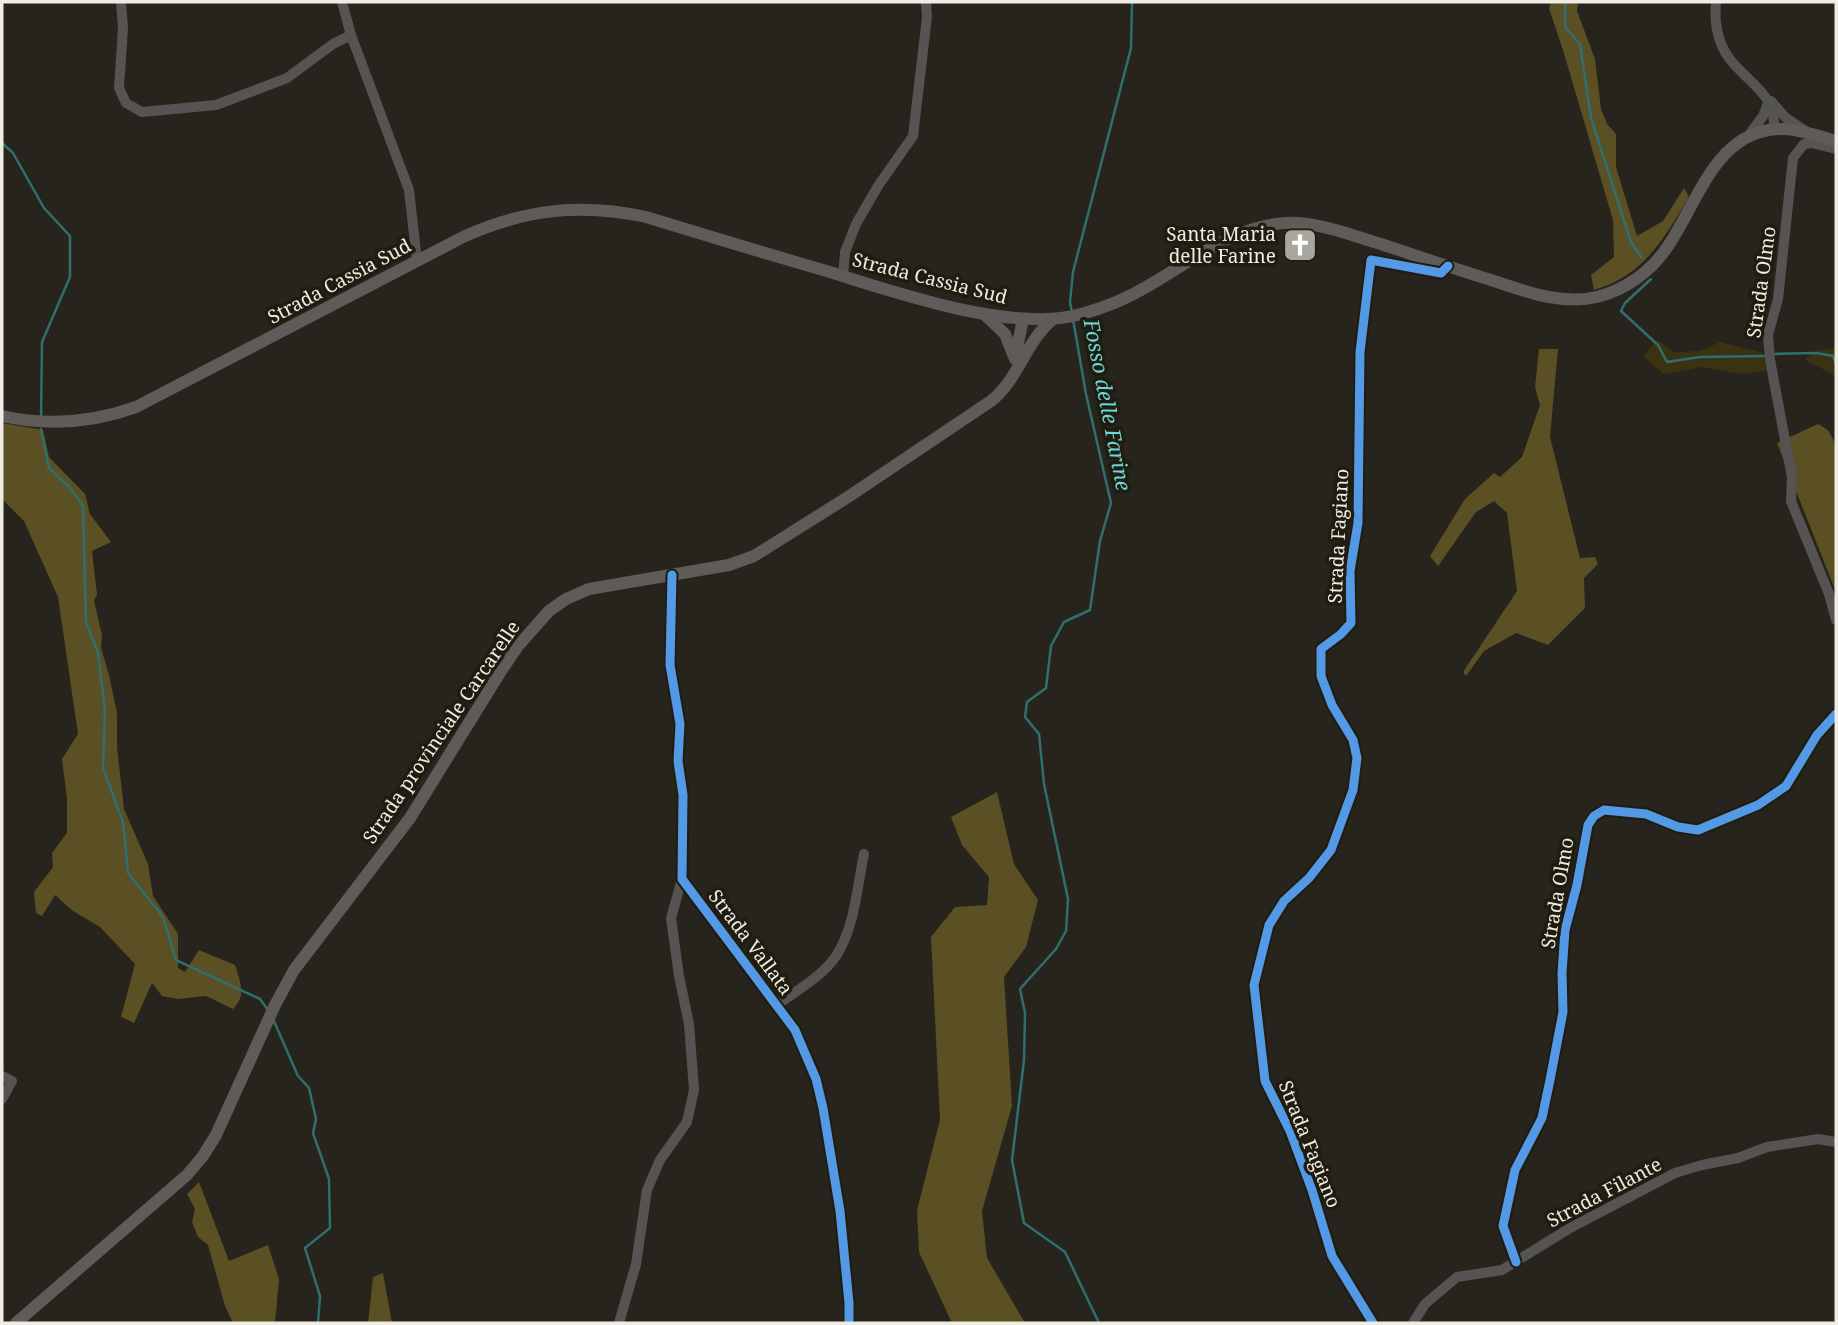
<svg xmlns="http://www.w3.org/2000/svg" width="1838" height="1325" font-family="'Noto Serif',serif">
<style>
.green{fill:#3a3211}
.forest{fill:#5b4f24}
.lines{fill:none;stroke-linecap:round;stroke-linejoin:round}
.stream{stroke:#2f6f70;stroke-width:2.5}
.minor{stroke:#565452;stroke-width:10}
.major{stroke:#5f5b59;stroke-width:12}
.cycleway-casing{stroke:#201c10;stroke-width:13}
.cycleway{stroke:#5399e6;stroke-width:9}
.labels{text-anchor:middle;stroke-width:7;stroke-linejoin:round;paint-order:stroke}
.poi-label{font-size:19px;fill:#eeece3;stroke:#201c10;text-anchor:end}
.street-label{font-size:19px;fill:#eeece3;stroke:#201c10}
.water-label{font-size:21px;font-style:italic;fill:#6ad7da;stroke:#201c10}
</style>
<rect width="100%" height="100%" fill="#26241c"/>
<!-- green -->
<g class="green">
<polygon points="1657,340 1675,352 1700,351 1720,342 1763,353 1766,371 1739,374 1701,367 1664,374 1643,356"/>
<path d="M1836,348V377C1826,369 1815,367 1805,359L1818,350Z"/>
</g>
<!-- forest -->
<g class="forest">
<path d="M1551,2H1578L1577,11L1595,59L1601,109L1607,124L1616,134V167L1637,236L1663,221L1684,188L1689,197C1664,239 1643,276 1594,290L1591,275L1614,257L1613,220L1563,50L1549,8Z"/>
<polygon points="1539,349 1558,349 1550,437 1580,558 1595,557 1598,564 1584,578 1585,608 1548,645 1516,633 1484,651 1466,676 1463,672 1517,591 1507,513 1494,501 1476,512 1438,566 1430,556 1465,499 1494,473 1500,477 1522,457 1540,405 1535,387"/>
<path d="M2,423L43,430L49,457L85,494L90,514L111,542L92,551L97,594L94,601L102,635L101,648L109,675L117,713V747L124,809L148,864L153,896L178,934V968L185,972L199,950L235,965C240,981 247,996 233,1009L206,996L178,999L162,996L152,983L134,1023L121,1017L135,964L100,927L73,911L55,895L42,916L36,913L34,892L53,867L52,853L67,833V799L62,759L78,734L58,597L24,521L2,499Z"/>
<polygon points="1818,424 1828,430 1836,445 1836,592 1777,443"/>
<polygon points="997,792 1014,864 1038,900 1026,947 1004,977 1012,1106 982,1211 987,1258 1025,1323 952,1323 919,1252 917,1210 940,1120 931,937 955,907 987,905 989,877 962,845 951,817"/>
<polygon points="199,1182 229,1261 268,1245 279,1279 275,1323 233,1323 225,1306 208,1245 198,1237 192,1222 195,1209 187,1194"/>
<polygon points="383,1273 392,1323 368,1323 373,1277"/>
</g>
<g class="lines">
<!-- stream -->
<g class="stream">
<polyline points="1565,2 1565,27 1580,44 1591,118 1631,242 1642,258"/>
<polyline points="2,143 13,153 44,208 70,236 70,277 42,342 41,417"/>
<polyline points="1651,279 1625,303 1621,311 1658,345 1667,362 1700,357 1765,356"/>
<polyline points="1072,312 1070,302 1073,272 1131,48 1132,2"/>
<polyline points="1073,319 1086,394 1111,503 1100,541 1090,610 1064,622 1051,646 1046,688 1027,702 1025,717 1039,734 1044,784 1068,899 1066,931 1056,949 1020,989 1025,1013 1024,1060 1012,1160 1024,1223 1065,1252 1099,1323"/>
<polyline points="1772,354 1816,353 1833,356 1836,364"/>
<polyline points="41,429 49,468 70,488 83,506 86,622 98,653 105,711 103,768 123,822 128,873 163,917 176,960 260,999 268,1010"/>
<polyline points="273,1019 298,1076 309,1088 316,1119 313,1133 329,1179 330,1228 305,1248 320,1296 318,1323"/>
</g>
<!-- minor -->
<g class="minor">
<polyline points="121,2 123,28 119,88 126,103 142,112 216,105 287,78 333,44 351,35"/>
<polyline points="342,2 351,35 409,190 417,261"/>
<path d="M1716,2C1714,24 1718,46 1733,63C1752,85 1776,96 1774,129"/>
<polyline points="1771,101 1786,118 1804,130"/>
<polyline points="1749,135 1763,116 1768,103"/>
<polyline points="1836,149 1811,143 1804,144 1793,158 1778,299 1768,335 1770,360 1792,477 1791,501 1829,594 1836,620"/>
<polyline points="843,277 845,252 856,224 878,186 913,136 927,17 926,2"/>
<polyline points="672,575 670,665 680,724 678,761 683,795 682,879 795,1030 816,1079 823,1108 840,1211 849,1303 849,1323"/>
<path d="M777,1005C796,991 823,976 836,956C855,927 857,887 864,854"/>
<polyline points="2,1076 12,1081 2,1099"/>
<polyline points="1516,1262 1503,1226 1515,1170 1542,1118 1550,1080 1563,1012 1562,973 1565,930 1577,885 1588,825 1594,816 1604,810 1646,814 1678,827 1698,830 1758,805 1786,786 1817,735 1836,714"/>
<polyline points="619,1323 636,1264 647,1190 660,1160 687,1122 694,1090 689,1024 679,976 671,918 682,879"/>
<polyline points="1373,1323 1332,1256 1312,1190 1290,1131 1265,1081 1254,985 1269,925 1284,901 1309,878 1331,850 1353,790 1357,758 1353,740 1332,705 1321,676 1321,649 1341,634 1351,623 1350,571 1358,523 1360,352 1371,260 1441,273 1448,266"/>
<polyline points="1413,1323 1425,1304 1457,1277 1502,1270 1570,1228 1675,1173 1702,1165 1738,1158 1767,1147 1818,1139 1836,1142"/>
</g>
<!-- major -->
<g class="major">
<polyline points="986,316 1005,334 1015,359"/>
<polyline points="1016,353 1023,319"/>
<path d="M2,416C48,426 92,423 136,407L465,236C526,209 581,203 646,217C705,235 764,253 823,270C893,291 1011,334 1081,314C1104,308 1128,298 1148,286C1195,259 1241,220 1298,223C1326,225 1354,236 1381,244C1419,257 1456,269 1494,281C1527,292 1562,305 1597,297C1625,290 1650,272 1666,249C1698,204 1716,126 1785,129C1802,130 1819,136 1836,141"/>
<path d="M16,1323L187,1175L203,1156L216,1135L275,1005L294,970L410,818L501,671L518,646L549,611L566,599L589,589L729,565L754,556L848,497L991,401C1019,379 1025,342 1053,319"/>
</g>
<!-- cycleway casing -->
<g class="cycleway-casing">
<g id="cycleway">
<polyline points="672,575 670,665 680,724 678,761 683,795 682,879 795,1030 816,1079 823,1108 840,1211 849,1303 849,1323"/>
<polyline points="1516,1262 1503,1226 1515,1170 1542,1118 1550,1080 1563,1012 1562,973 1565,930 1577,885 1588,825 1594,816 1604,810 1646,814 1678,827 1698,830 1758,805 1786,786 1817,735 1836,714"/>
<polyline points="1373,1323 1332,1256 1312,1190 1290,1131 1265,1081 1254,985 1269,925 1284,901 1309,878 1331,850 1353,790 1357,758 1353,740 1332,705 1321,676 1321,649 1341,634 1351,623 1350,571 1358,523 1360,352 1371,260 1441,273 1448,266"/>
</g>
</g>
<!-- cycleway -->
<use href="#cycleway" class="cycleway"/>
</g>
<!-- icons -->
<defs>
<g id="church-square" transform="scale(1.75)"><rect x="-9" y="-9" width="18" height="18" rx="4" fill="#a8a69d" stroke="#201c10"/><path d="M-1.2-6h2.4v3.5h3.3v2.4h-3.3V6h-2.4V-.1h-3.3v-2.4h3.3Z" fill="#fff"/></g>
</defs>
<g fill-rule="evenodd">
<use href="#church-square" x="1300" y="245"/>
</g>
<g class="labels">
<!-- poi labels -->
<g class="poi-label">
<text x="1276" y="241">Santa Maria<tspan x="1276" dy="22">delle Farine</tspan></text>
</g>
<!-- street labels -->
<g class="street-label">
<text transform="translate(930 278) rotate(14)" y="7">Strada Cassia Sud</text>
<text transform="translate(339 281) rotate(-28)" y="7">Strada Cassia Sud</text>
<text transform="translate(1761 282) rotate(-82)" y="7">Strada Olmo</text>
<text transform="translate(1338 536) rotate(-87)" y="7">Strada Fagiano</text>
<text transform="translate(441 732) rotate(-56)" y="7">Strada provinciale Carcarelle</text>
<text transform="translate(1557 893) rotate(-80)" y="7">Strada Olmo</text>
<text transform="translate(751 942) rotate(53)" y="7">Strada Vallata</text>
<text transform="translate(1310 1144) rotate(68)" y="7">Strada Fagiano</text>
<text transform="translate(1604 1192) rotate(-28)" y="7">Strada Filante</text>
</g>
<!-- water labels -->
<g class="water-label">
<text transform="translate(1107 405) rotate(79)" y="7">Fosso delle Farine</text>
</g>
</g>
<!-- border -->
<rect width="1838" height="1325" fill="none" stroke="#eeece3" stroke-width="7"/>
</svg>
